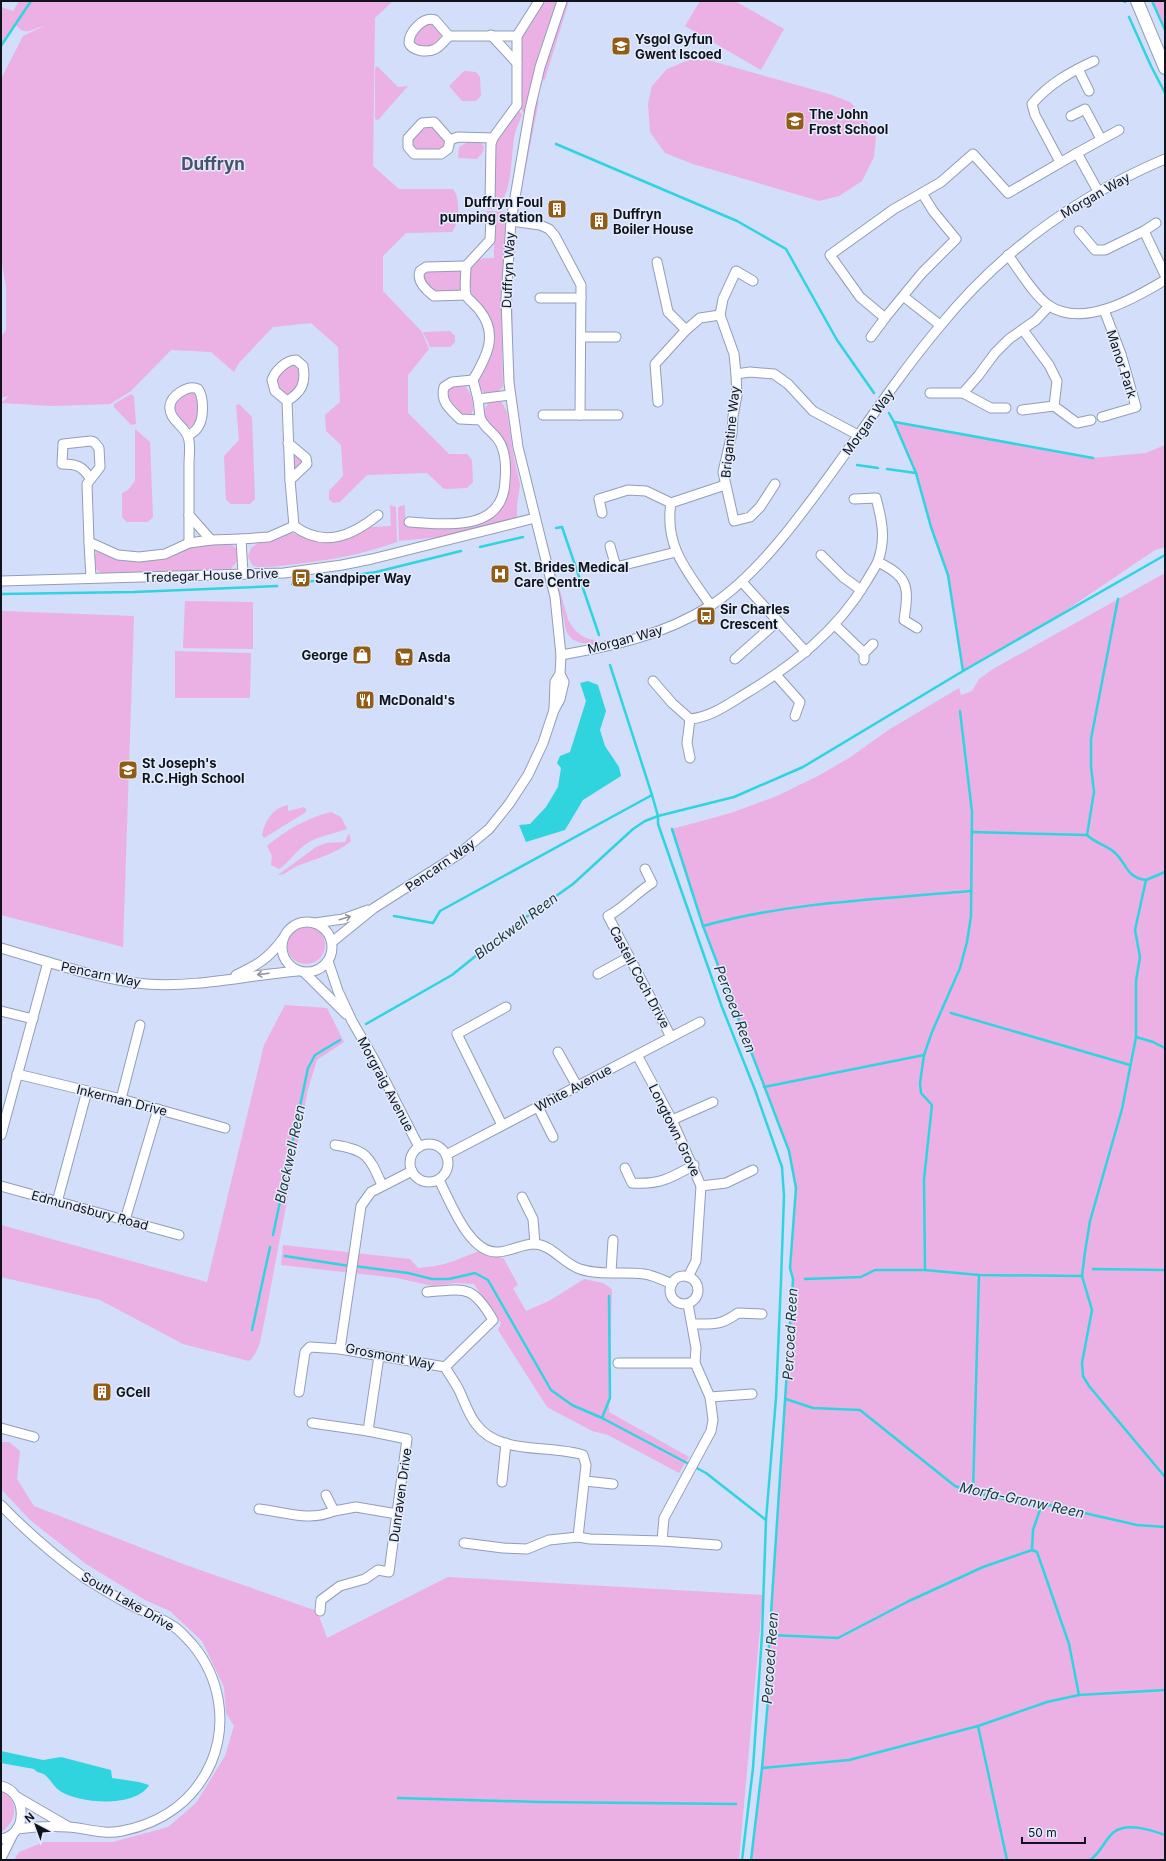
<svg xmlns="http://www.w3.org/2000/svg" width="1166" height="1861" font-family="Inter,sans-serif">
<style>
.green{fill:#ebb0e4}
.water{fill:#30d4df}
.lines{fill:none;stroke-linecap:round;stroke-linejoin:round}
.stream{stroke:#30d4df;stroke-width:2.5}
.minor-casing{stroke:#929eb7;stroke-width:11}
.major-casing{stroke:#929eb7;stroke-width:14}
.minor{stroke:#fff;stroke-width:9}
.major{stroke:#fff;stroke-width:12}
.oneway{stroke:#939599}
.labels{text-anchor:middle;stroke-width:3;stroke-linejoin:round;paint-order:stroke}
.poi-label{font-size:13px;font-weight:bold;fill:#0f131c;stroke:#e4ecfc;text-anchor:start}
.street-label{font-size:13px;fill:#0f131c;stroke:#e4ecfc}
.water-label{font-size:14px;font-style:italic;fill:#1c3638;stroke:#e4ecfc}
.district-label{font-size:17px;font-weight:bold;fill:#485268;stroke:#e4ecfc}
</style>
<rect width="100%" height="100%" fill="#d2defa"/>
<!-- green -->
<g class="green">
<path d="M19,1H393L375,18L373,166L399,189H453C461,198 459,224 452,232L406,233L383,256V291L422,332L429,349L408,375V413L449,454H467L472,460L473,482L467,488L444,489L427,473L367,475L340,502L333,503L329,499V491L343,476L341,445L326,431L325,415L340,402L338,347L311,323L273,327L239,363L234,372L211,352L171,350L131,391L110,404L53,406L1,403L9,396L1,398V337L6,330V286L1,258V79L23,36L44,26C31,29 26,37 16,25L1,46V7L13,11Z"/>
<polygon points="541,1 557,1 539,52 526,111 524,113 518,106 521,37"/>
<polygon points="565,1 569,1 544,82 542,75"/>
<polygon points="700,1 735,1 784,29 761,70 685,26"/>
<polygon points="1152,1 1165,1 1165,29"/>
<polygon points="431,23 442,36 431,47 418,46 414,43 413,37 423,26"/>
<polygon points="689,60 708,60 829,94 850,102 863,115 876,137 874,157 862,181 839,196 819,201 693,164 665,153 650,132 648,104 652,86 667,69"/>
<polygon points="377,66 398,87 408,86 378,120 375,119 375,69"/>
<polygon points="464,71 476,72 480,77 481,96 476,101 462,101 449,86"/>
<polygon points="539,100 519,203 516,207 534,107"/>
<path d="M517,108L522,115C519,123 515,130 514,139C510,159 514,207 487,209L495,144L511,121Z"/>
<path d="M426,127C435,126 444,137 445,145L440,151H417L412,148V139Z"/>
<polygon points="468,142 481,143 484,147 483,152 477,159 458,158 459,147"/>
<path d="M487,211L509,212L505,234L501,298L503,387L495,394L487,395L480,389L478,382C482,365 497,352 494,333C493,318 481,311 474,299C469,289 466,269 476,261C481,257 488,259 494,258V217H487Z"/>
<path d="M512,262L513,349L515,387L524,455L520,446C512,385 507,324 512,262Z"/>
<polygon points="430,270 460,271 462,273 463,288 460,292 436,292 424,282 423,276"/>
<polygon points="450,331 455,336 455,342 450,347 430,347 423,332"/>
<path d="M293,364L299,368L300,385L290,395L285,396L276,385C277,375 284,368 293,364Z"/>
<path d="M463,385C471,390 476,407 471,415L463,417L448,403L447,391L450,386Z"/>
<path d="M191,391L198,397V421L190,427C181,423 176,416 174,406L182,396Z"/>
<polygon points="131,394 134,396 136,424 131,425 114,407 114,404"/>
<polygon points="493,401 502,402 507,412 513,453 520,485 517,505 517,518 450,536 399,541 398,508 400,506 405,505 405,526 467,526 505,500 508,489 509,474 507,449 495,429 484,417 483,412 488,403"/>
<polygon points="239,404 252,417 255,499 250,504 231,504 226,500 224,456 239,440 236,405"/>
<polygon points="894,422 1093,458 1146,453 1165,445 1165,547 1155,550 1056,617 963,671 948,575 931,527 916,473"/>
<polygon points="135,429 150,442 153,517 148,522 127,522 122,517 122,493 128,490 135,481"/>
<polygon points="293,453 301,458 302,461 294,470"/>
<path d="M533,490L568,620C575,632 583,640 597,640V643C584,644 573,644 566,631L560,597Z"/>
<path d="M390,505L396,507L397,542C361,555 325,561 287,565C276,566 264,569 253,566L248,557L251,548L261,541L291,533L324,541L348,539L371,527L391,526Z"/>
<path d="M224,542L231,544L238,550V560L230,570L105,574C95,572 94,565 93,556L98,551L115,558Z"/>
<polygon points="1165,573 1165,1860 751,1860 762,1768 768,1700 769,1644 793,1279 790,1268 796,1188 789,1151 703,926 672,829 731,813 777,796 818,776 849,758 890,729 959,688 961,695 972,691 979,679 993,669"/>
<polygon points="185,601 253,602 253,649 183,648"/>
<polygon points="1,611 134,616 123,947 1,915"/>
<polygon points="175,651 251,653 250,698 175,698"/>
<path d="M288,805V811L304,807L306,809V812L264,838L262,835C265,820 273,808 288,805Z"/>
<path d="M331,812L341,817L347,829C331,835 314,836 301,848C293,855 288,863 279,869L271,865L272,856L267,846C286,830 307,818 331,812Z"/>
<path d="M349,833L351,841C336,854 315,859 297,866C291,869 284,876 278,875L316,847L326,843L345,842Z"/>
<circle cx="306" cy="945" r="19"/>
<path d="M285,1005L327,1008L344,1042L317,1060L308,1089L264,1323C261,1337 260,1351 249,1361L183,1344L100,1300L1,1277V1225L207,1282L264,1045Z"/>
<path d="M283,1245L410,1259L418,1268C445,1266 454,1261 479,1251L504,1259L518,1285L513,1288L526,1311L549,1301L584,1279L603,1283L612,1289L609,1412L689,1457L679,1473L608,1435L592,1431L547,1407L498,1330L501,1323L474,1284L456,1283L433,1286L397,1278L281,1265Z"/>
<polygon points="1,1442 9,1442 20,1451 17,1479 34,1506 183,1564 317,1611 327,1638 448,1577 763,1595 739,1860 14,1860 19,1852 44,1842 113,1842 168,1827 196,1803 225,1756 234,1726 226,1713 224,1687 202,1641 170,1611 145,1600 86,1564 30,1520 1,1489"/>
<path d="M1,1791C20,1800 17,1822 1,1832Z"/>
</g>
<!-- water -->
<g class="water">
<polygon points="588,681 598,685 606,711 600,730 605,746 619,767 621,776 583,800 565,830 526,842 519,825 530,824 546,807 558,787 561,768 557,763 560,756 570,752 586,701 580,683"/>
<path d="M1,1751L43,1760L61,1757L111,1770L112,1778L139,1782L149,1785C136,1808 79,1804 60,1791C54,1787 50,1779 45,1775C41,1772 38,1774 34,1769L1,1763Z"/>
</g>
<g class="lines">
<!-- stream -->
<g class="stream">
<polyline points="1124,1 1125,2"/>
<polyline points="1152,1 1165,30"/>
<polyline points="1129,17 1151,66 1165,93"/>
<polyline points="1,46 31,1"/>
<polyline points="556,144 737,221 786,249 837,340 874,393"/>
<polyline points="889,413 894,422 916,473 931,527 948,575 963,671"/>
<polyline points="895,422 1093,458"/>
<polyline points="857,465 878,468"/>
<polyline points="887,469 916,473"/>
<polyline points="556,528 562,527 599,635"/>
<polyline points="480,547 523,537"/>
<polyline points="292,584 376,572 461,551"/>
<polyline points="1,594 134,592 277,586"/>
<path d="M1118,599L1091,739V766L1094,792L1087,835C1095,843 1106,845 1114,852C1127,863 1125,877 1146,880"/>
<polyline points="610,665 652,795 658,816 658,824 722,1007 755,1090 782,1167 784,1196 781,1281 776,1398 766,1520 762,1635 753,1768 742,1860"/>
<polyline points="672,829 703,926 789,1151 796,1188 790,1268 793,1279 769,1644 768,1700 762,1768 751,1860"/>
<polyline points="972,832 1087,835"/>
<polyline points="1165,872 1146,880 1135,930 1140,957 1136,981 1136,1037 1122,1109 1090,1221 1085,1252 1082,1276 1092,1310 1082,1363 1083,1376 1089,1386 1165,1477"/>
<polyline points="394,916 433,923 440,911 652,795"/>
<path d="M703,926C789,902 882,899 970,891"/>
<polyline points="951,1013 1130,1065"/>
<polyline points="366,1024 452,975 508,930 573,884 633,829 645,821 658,816 734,797 803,767 963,671 1165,555"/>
<polyline points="1136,1037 1153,1042 1165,1048"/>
<polyline points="764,1087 924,1055"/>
<polyline points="273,1235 308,1068 315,1055 340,1040"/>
<polyline points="285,1256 349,1266"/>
<polyline points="354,1266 408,1273 432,1279 449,1279 475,1273 488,1280 551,1390 572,1405 602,1418 706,1473 766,1520"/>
<polyline points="1093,1269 1165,1270"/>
<polyline points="925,1270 924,1179 932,1105 921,1093 920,1083 924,1055 932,1032 960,968 967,942 971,916 972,812 960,711"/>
<polyline points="805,1279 861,1277 875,1270 925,1270 979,1275 1082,1276"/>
<polyline points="252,1330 270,1247"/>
<polyline points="786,1399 813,1408 860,1410 955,1486 973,1492 1041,1507 1049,1505 1137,1525 1165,1527"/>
<polyline points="602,1418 610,1398 609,1296"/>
<polyline points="973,1492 979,1275"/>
<polyline points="1032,1550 1033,1530 1041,1507"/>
<polyline points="770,1635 838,1638 909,1601 983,1567 1032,1550 1037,1552 1069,1644 1079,1695"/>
<polyline points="978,1726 1007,1860"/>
<polyline points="762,1768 849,1760 978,1726 1047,1702 1079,1695 1165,1690"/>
<polyline points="398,1798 540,1802 736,1804"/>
<path d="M1090,1860C1101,1853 1104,1840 1114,1832C1127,1822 1151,1830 1165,1835"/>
</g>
<!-- minor casing -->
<g class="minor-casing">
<g id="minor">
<polyline points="491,35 517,63"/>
<path d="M449,36L435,20C423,16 409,32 409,43C412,51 427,53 435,49C440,47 445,40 449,36H517"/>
<polyline points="1078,69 1089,91"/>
<polyline points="1071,116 1085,109 1101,139"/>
<polyline points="450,140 434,122 422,123 408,138 408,147 414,154 441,154 448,149 450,140 458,137 493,138"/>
<polyline points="1077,153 1119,130"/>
<path d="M1060,162L1035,115L1032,104C1049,84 1070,72 1094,61"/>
<polyline points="922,193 941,182 973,154 1008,193 1077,153 1098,191"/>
<polyline points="490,203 491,144 493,138 517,105 517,36 539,1"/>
<polyline points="511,221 540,225 549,229 555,236 581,285 580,415"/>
<polyline points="1079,231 1095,250 1105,250 1144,231 1165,275"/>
<polyline points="1144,231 1156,223"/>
<path d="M1008,255C1019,270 1034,295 1048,305C1083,329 1135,298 1165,280"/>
<polyline points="657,262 668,312 686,330"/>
<path d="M466,266L426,267L420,271C416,281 427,291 434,296L466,295"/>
<polyline points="753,281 736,271 723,299 720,315 734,354 736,374 737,395 733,416 732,433 723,472 734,521 750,517 760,507 775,484"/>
<polyline points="903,296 922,273 956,239 933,211 922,193 894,209 830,255 860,297 885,318 903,296 940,325"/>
<polyline points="540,298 581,298"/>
<polyline points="581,337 616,337"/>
<polyline points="871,337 885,318"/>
<polyline points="736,374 750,372 774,374 788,384 813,411 858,435"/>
<path d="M473,380L452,382L444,387C440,402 450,409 460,419L481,420"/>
<polyline points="930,393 963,393 978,376 995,353 1009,339 1036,320 1049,306"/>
<polyline points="963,393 991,408 1006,408"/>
<path d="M478,399L473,380C486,358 499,335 480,311C477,306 468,300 466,295C464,287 466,275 466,266L490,240L491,219"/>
<path d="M287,401C302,392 306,383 303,366L296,360C286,360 275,371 272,380L275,391L287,401L290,480L294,526"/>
<polyline points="658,402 655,364 686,330 700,318 720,315"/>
<polyline points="1054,406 1077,423 1091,420"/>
<polyline points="1022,410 1054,406 1057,381 1049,365 1023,330"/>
<polyline points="543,415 618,415"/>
<polyline points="1102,417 1136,407 1121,354 1104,310"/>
<path d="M188,436C192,433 196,431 198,427C204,418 204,397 198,389C188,384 171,396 170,406C168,419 185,426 188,437C191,444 189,456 189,464C189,491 189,517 189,543"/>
<polyline points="288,443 306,458 307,464 290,480"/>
<path d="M90,478C82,466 77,464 62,464L63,444L91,441L94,442L99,448L100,467L87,484L89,542L118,555L139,557L165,554L189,543L211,540L241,539"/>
<polyline points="602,513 599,499 628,490 646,491 671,503"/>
<polyline points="189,515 211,540"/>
<path d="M409,522C446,524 503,533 505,481C506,470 506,460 503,450C499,435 487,431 481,420C479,415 479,405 478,399L510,395"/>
<polyline points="89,542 91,578"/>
<polyline points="610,546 616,567 676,552"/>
<polyline points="821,555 843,577 861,590"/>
<path d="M878,562C909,577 909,587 904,620L917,628"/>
<path d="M243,574L241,539L269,537L294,526C324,548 352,536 378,515"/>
<polyline points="1,581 284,573 342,565 372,559 535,518"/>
<polyline points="742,582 806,652"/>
<path d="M711,606C688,572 664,547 671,503L725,485"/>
<polyline points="835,625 864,653"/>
<path d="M561,655C613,646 664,635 710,606C764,572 815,495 853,443C881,403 909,363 940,326C1000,252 1078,196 1165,159"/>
<polyline points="735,659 778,621"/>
<polyline points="864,660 864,653 873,644"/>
<polyline points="776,675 800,702 795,716"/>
<polyline points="653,681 672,703 690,719"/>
<polyline points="554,710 555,682 560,674"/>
<path d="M690,719C711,717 727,705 745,694C793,665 837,631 866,582C870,575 875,568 878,561C886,539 882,520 876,498L854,499"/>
<polyline points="690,719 687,743 690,758"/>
<path d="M645,869L652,883C636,893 625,907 608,916L671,1037"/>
<circle cx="307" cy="947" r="25"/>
<polyline points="315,923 343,919 368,910"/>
<polyline points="332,942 374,908 459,854 489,829 509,804 528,775 543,743 554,710 560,699 564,682 560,674 561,655 555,597 518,447 509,383 506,299 511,221 530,109 540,67 562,1"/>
<path d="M1,948C46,961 100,980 146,984C197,988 248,975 298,971"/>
<polyline points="328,961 338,991 352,1021 375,1061 419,1147"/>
<polyline points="305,973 346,1014"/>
<polyline points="598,974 629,957"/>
<path d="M236,975C256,966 269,958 282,940"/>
<polyline points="1,1011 33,1019"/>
<polyline points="558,1052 577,1086"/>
<polyline points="637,1055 672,1120 701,1186 696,1261 688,1277"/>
<polyline points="17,1074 121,1099 225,1128"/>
<polyline points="121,1099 140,1025"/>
<polyline points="538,1107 553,1137"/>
<polyline points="672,1120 713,1102"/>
<polyline points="502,1125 457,1034 506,1007"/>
<polyline points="1,1135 48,962"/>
<circle cx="429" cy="1163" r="19"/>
<path d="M335,1145C367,1150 369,1156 382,1185"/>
<polyline points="446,1155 700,1022"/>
<path d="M625,1168L632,1183C659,1185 671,1178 694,1165"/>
<path d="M439,1180C450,1201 469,1253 497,1252C510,1252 523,1243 536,1244C553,1246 564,1264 580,1269C600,1276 623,1271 644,1274C653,1275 663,1280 672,1284"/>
<polyline points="1,1186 179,1235"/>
<polyline points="701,1186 726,1183 753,1170"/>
<polyline points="522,1197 533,1219 535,1244"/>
<polyline points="57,1202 87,1091"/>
<polyline points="125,1220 158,1109"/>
<polyline points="611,1272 613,1240"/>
<circle cx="684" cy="1290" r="14"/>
<path d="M427,1292C465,1289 472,1284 493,1320L445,1367"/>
<path d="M692,1324C713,1324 720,1326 738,1313L762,1314"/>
<polyline points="340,1349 361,1206 371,1192 412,1171"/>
<polyline points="618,1363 695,1363"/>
<path d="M299,1392L305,1352L310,1347L340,1349L445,1367C449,1374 454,1381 458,1388C464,1400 468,1414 476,1424C499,1456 549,1444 583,1455L586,1465L578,1537"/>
<polyline points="710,1397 752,1394"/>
<polyline points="312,1423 368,1431"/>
<polyline points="1,1428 34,1437"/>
<polyline points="585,1481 613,1484"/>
<polyline points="502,1482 506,1443"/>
<polyline points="326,1495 334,1511 356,1507 397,1514"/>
<path d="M1,1505C27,1532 55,1556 85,1578C101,1588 118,1599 135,1607C147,1613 161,1618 173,1626C180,1630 186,1638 192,1644C220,1677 228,1723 211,1763C194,1801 162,1823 122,1831C103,1835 86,1828 68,1827C51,1826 33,1827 17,1829"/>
<path d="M259,1509C286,1512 309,1522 334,1511"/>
<polyline points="662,1541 664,1518 711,1431 713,1420 710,1397 695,1363 696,1348 688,1304"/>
<polyline points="464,1543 503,1548 527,1549 549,1540 578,1537 590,1539 662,1541 717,1545"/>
<polyline points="320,1611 321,1600 340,1586 365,1579 378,1570 389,1572 407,1439 368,1431 379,1356"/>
<path d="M1,1786C27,1792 29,1835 1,1839"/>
<polyline points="17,1797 67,1826"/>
<polyline points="1,1858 13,1834"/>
</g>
</g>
<!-- major casing -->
<g class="major-casing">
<polyline id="major" points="1137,1 1165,68"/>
</g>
<!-- minor -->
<use href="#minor" class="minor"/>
<!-- major -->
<use href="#major" class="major"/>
</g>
<!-- one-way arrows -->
<defs><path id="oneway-shaft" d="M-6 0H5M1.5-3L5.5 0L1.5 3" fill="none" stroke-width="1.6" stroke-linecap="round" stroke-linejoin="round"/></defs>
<g class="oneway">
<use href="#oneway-shaft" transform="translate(345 918) rotate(-17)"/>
<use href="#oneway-shaft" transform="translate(263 974) rotate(173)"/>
</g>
<!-- icons -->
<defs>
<g id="school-square" transform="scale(1)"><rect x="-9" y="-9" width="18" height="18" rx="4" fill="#935c15" stroke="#e4ecfc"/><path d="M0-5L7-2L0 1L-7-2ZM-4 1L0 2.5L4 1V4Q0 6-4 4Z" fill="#fff"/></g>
<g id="building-square" transform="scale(1)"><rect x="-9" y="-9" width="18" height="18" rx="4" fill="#935c15" stroke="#e4ecfc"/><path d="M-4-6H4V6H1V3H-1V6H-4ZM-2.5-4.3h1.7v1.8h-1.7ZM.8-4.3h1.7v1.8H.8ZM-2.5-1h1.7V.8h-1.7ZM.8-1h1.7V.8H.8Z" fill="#fff"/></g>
<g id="hospital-square" transform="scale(1)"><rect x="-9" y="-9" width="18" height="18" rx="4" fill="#935c15" stroke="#e4ecfc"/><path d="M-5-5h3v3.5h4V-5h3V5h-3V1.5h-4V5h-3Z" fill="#fff"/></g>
<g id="bus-square" transform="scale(1)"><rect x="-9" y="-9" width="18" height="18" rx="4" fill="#935c15" stroke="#e4ecfc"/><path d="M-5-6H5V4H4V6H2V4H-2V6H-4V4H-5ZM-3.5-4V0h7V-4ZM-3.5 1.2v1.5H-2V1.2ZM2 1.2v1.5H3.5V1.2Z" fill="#fff"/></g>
<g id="shop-square" transform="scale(1)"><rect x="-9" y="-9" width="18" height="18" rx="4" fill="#935c15" stroke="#e4ecfc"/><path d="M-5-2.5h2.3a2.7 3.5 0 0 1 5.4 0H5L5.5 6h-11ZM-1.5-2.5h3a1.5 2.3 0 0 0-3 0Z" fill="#fff"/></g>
<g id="supermarket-square" transform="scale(1)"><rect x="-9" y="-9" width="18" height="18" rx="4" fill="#935c15" stroke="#e4ecfc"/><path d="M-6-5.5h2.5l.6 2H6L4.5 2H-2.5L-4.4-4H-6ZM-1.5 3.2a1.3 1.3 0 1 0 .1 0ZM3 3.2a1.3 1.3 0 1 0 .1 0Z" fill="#fff"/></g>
<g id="restaurant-square" transform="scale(1)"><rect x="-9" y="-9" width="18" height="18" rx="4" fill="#935c15" stroke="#e4ecfc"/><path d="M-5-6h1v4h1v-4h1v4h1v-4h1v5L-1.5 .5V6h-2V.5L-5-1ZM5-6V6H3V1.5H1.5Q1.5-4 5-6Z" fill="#fff"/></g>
</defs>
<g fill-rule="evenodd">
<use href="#school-square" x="621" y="46"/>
<use href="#school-square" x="795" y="121"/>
<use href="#building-square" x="557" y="209"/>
<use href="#building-square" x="599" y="221"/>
<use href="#hospital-square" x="500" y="574"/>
<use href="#bus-square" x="301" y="578"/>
<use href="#bus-square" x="706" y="616"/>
<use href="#shop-square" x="362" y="655"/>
<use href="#supermarket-square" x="404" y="657"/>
<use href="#restaurant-square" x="365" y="700"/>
<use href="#school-square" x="128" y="770"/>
<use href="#building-square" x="102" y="1392"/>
</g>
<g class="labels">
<!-- poi labels -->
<g class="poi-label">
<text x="635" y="44">Ysgol Gyfun<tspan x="635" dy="15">Gwent Iscoed</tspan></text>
<text x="809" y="119">The John<tspan x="809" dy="15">Frost School</tspan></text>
<text x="543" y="207" text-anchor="end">Duffryn Foul<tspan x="543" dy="15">pumping station</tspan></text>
<text x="613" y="219">Duffryn<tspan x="613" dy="15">Boiler House</tspan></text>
<text x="514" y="572">St. Brides Medical<tspan x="514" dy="15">Care Centre</tspan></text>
<text x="315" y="583">Sandpiper Way</text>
<text x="720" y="614">Sir Charles<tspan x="720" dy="15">Crescent</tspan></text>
<text x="348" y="660" text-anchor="end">George</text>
<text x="418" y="662">Asda</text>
<text x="379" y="705">McDonald's</text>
<text x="142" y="768">St Joseph's<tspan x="142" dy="15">R.C.High School</tspan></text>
<text x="116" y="1397">GCell</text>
</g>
<!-- street labels -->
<g class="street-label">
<text transform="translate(1095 195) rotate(-30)" y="5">Morgan Way</text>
<text transform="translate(508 270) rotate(-87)" y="5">Duffryn Way</text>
<text transform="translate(1122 364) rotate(72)" y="5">Manor Park</text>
<text transform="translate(868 422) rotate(-54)" y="5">Morgan Way</text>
<text transform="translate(730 432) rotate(-84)" y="5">Brigantine Way</text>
<text transform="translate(211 575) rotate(-2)" y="5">Tredegar House Drive</text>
<text transform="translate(625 639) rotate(-15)" y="5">Morgan Way</text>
<text transform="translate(440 865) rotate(-35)" y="5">Pencarn Way</text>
<text transform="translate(101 974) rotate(12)" y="5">Pencarn Way</text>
<text transform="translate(640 977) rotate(62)" y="5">Castell Coch Drive</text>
<text transform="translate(386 1084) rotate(62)" y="5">Morgraig Avenue</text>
<text transform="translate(573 1088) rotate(-28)" y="5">White Avenue</text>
<text transform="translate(122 1100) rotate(14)" y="5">Inkerman Drive</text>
<text transform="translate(675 1130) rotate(64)" y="5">Longtown Grove</text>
<text transform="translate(90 1210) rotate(15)" y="5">Edmundsbury Road</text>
<text transform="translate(390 1356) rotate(11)" y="5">Grosmont Way</text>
<text transform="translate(400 1495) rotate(-82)" y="5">Dunraven Drive</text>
<text transform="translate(128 1601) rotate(30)" y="5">South Lake Drive</text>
</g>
<!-- water labels -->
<g class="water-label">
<text transform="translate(516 926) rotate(-37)" y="5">Blackwell Reen</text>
<text transform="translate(735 1009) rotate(69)" y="5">Percoed Reen</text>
<text transform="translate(290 1154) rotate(-78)" y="5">Blackwell Reen</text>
<text transform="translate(790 1334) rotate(-87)" y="5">Percoed Reen</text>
<text transform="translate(1022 1500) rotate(12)" y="5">Morfa-Gronw Reen</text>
<text transform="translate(770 1658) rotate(-86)" y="5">Percoed Reen</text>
</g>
<!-- district labels -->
<g class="district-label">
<text x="213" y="170">Duffryn</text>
</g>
</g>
<!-- border -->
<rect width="1166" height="1861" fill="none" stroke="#0f131c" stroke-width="4"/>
<!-- north arrow -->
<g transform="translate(36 1825) rotate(319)" stroke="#e4ecfc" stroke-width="3" paint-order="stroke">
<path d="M0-3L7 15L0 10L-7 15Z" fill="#0f131c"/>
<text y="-6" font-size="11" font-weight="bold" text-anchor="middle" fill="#0f131c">N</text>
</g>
<!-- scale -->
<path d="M1022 1837v6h63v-6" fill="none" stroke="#0f131c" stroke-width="2"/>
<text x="1028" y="1837" font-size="12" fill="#0f131c" stroke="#e4ecfc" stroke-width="3" paint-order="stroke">50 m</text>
</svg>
